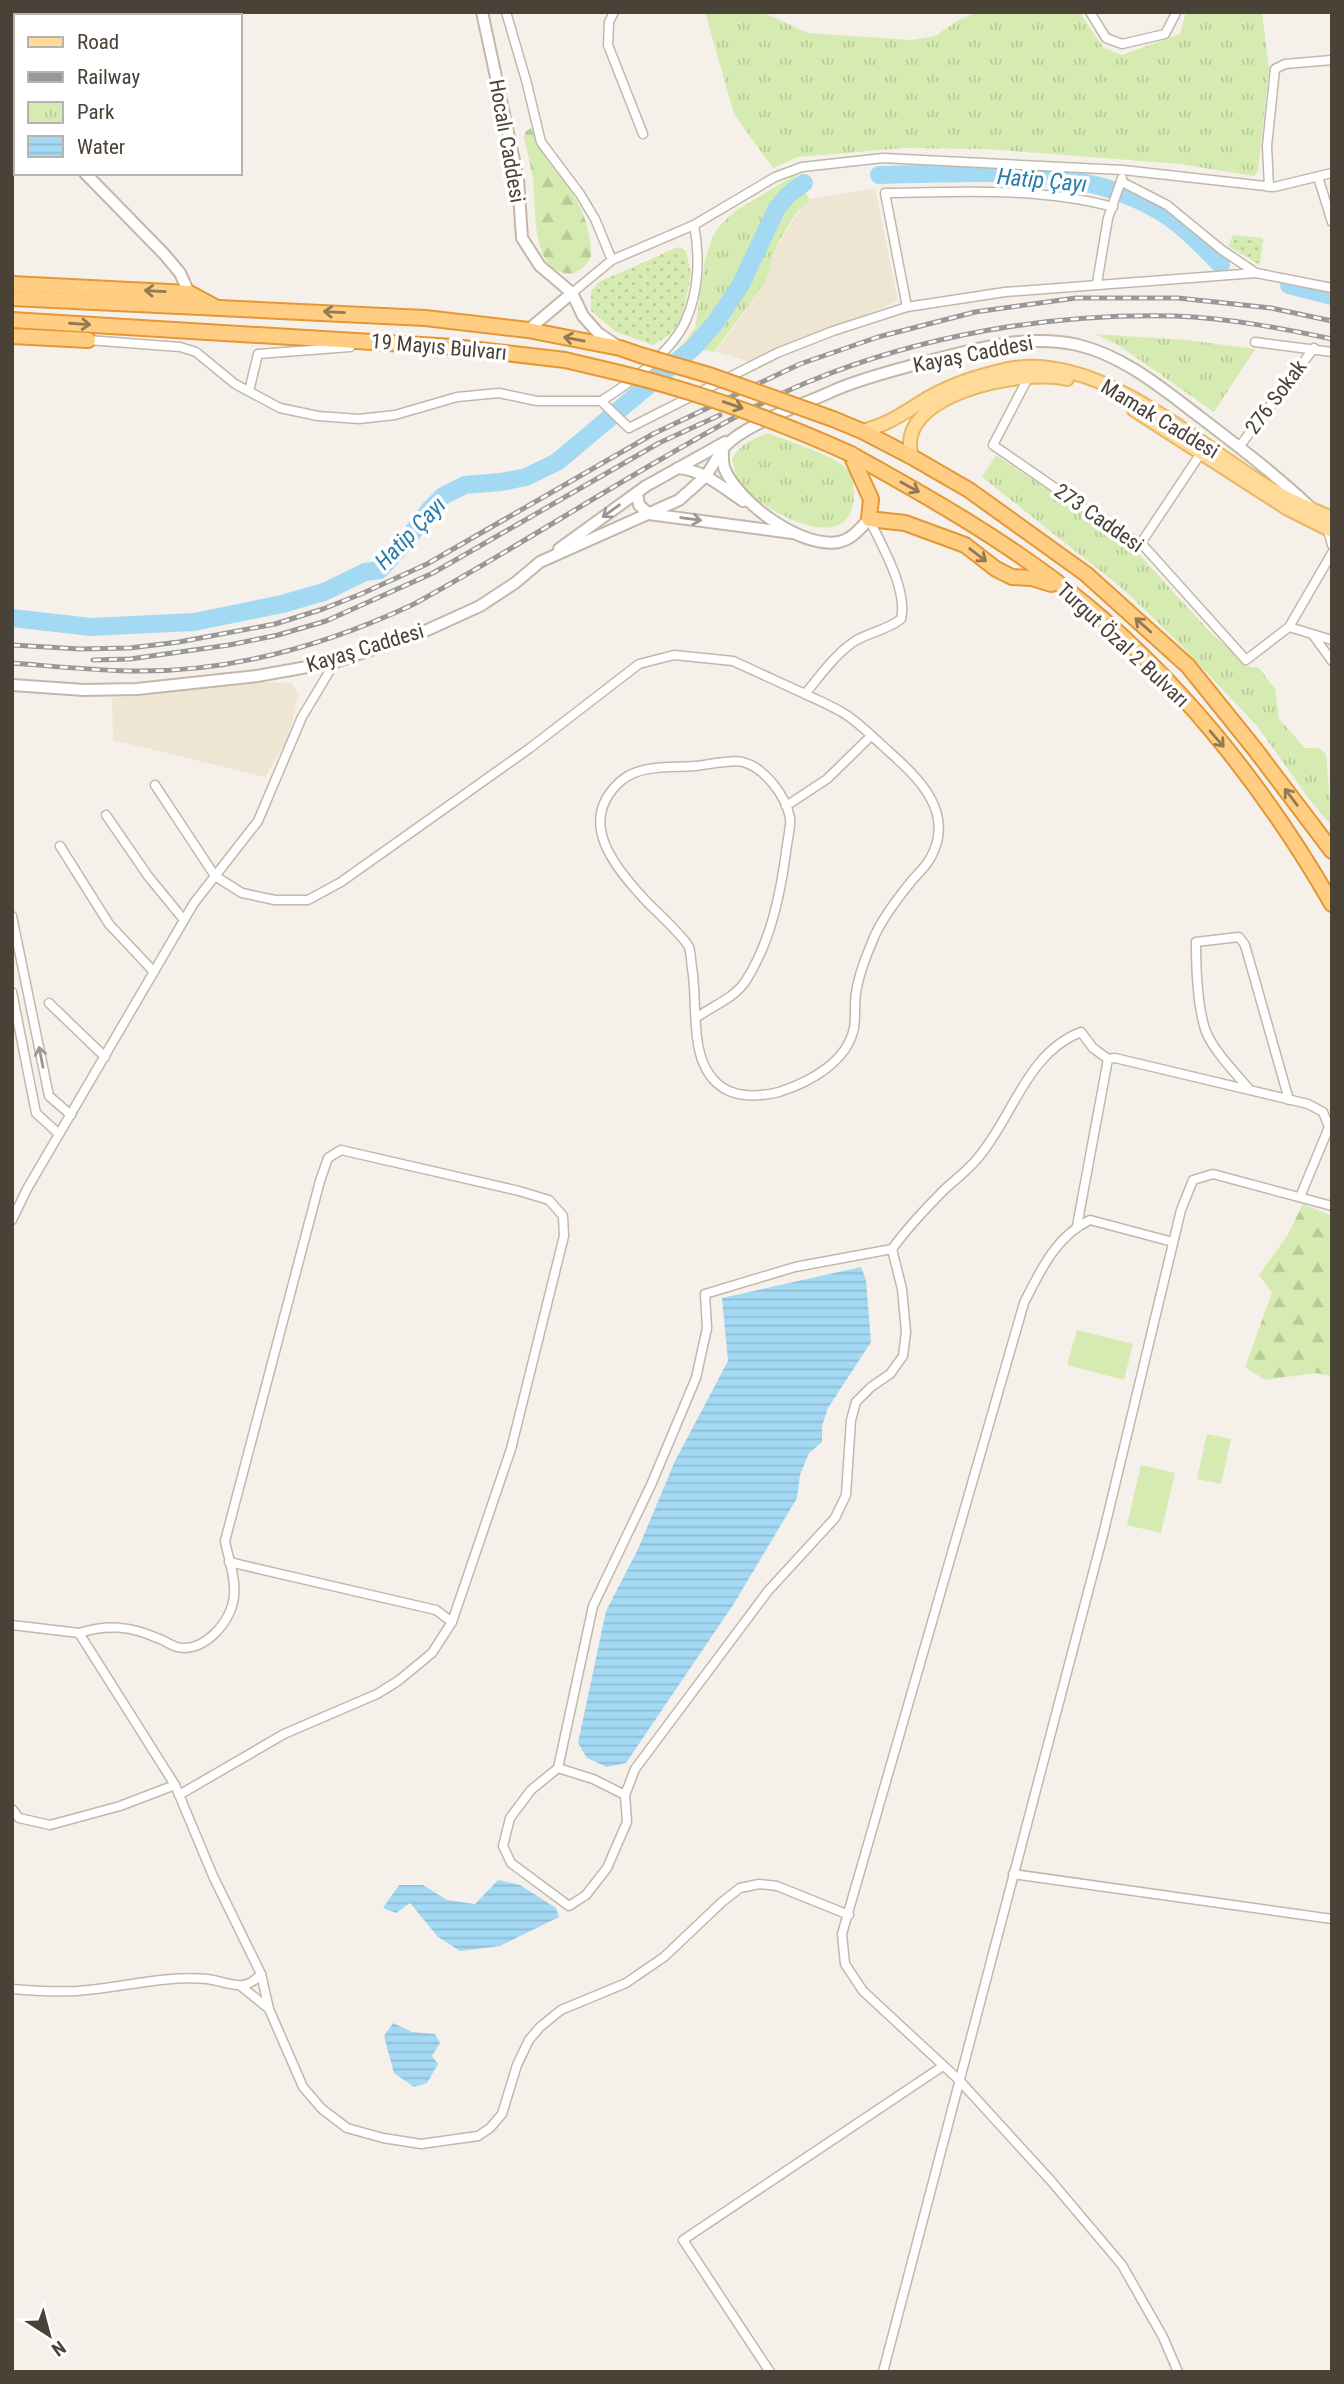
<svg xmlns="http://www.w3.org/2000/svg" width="1344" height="2384" font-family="'Roboto Condensed',sans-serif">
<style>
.education{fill:#efe5d3}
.grass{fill:url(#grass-dots)}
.forest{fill:url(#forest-firs)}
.park{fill:url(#park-tufts)}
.pitch{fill:#d5ebb1}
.water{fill:url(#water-rules)}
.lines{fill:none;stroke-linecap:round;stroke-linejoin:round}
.river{stroke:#a4d9f4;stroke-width:18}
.minor-casing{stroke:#c1b8ab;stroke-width:11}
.tertiary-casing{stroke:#c1b8ab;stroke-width:14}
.primary-casing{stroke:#e9b764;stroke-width:16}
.trunk-casing{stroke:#e49735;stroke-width:18}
.minor{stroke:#fff;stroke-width:8}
.tertiary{stroke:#fff;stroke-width:10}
.primary{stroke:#ffda99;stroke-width:12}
.trunk{stroke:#ffce82;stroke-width:14}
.rail-casing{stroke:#989898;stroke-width:5}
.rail{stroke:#fff;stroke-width:2.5;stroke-dasharray:8;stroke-linecap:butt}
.trunk-bridge-casing{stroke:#e49735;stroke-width:18;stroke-linecap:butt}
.trunk-bridge{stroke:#ffce82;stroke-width:14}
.oneway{stroke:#927955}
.oneway2{stroke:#9b9691}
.labels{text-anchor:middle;stroke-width:7;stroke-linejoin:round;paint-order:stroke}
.street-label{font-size:21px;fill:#4a4137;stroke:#fff}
.water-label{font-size:23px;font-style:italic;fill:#287daa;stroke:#fff}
</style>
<defs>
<pattern id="grass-dots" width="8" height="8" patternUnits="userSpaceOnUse" patternTransform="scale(1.75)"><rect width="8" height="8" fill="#d5ebb1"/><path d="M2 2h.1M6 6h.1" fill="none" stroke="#b8cb99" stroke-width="1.8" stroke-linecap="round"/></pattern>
<pattern id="forest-firs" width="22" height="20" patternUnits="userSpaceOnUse" patternTransform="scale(1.75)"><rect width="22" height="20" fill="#d5ebb1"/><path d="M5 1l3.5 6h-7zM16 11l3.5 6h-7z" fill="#b8cb99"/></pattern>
<pattern id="park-tufts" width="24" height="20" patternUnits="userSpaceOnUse" patternTransform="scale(1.75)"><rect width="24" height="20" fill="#d5ebb1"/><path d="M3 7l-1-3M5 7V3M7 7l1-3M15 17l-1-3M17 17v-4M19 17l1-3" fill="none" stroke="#b8cb99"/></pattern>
<pattern id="water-rules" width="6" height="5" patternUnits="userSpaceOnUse" patternTransform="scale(1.75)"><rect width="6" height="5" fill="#a4d9f4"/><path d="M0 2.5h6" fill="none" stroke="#8fbbd2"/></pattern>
</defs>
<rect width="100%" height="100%" fill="#f5f1ea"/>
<!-- education -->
<g class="education">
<polygon points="875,188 898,301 751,362 716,352 765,283 778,245 797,214 810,199"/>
<polygon points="254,682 292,683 298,695 292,723 286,741 265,777 113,740 112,698"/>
</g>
<!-- grass -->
<g class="grass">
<polygon points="1233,235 1263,238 1260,265 1228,246"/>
<polygon points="678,247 686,251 691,274 682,319 669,335 653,345 616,332 591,311 591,291 599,282"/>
</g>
<!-- forest -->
<g class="forest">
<path d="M531,128C548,167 585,196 590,240C590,245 592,252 591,256C589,263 582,269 576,272C572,274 565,274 561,272C531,264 536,203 533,180C531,165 527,151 524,137L526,131Z"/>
<polygon points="1303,1204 1332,1216 1332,1376 1316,1373 1265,1380 1245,1367 1272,1293 1259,1275 1287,1236"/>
</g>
<!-- park -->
<g class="park">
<polygon points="705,12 762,12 808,33 911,40 935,36 959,20 977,12 1079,12 1104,48 1122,55 1180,34 1186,12 1262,12 1269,69 1258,171 1254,176 1180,164 987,149 902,148 835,154 798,157 773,168 734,114"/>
<polygon points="795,175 810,200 796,213 778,243 765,283 714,352 682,346 695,328 705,260 712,238 720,225 737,210"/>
<polygon points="1095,334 1187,340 1255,349 1214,412 1120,346"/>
<path d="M768,433C787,441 834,455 847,469C853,476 854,486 854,495C852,559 768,514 745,488C737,480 734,469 732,459C740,444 753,439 768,433Z"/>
<polygon points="996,455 1113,533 1135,550 1211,633 1250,667 1259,668 1275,689 1279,719 1305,748 1318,748 1326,754 1332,826 1312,803 1257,726 1172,636 1123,589 982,477"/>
</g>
<!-- pitch -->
<g class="pitch">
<polygon points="1077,1330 1133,1344 1124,1380 1067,1365"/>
<polygon points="1207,1434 1231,1439 1221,1484 1197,1479"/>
<polygon points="1141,1465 1175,1473 1161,1533 1127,1525"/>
</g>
<!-- water -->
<g class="water">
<polygon points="861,1267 866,1280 871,1342 828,1408 822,1426 822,1442 809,1453 800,1475 797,1498 733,1605 626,1763 607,1767 587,1758 578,1743 606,1611 638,1549 675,1461 728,1361 722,1298"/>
<polygon points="498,1880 520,1885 556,1908 559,1917 500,1946 460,1951 438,1937 410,1903 396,1913 383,1908 399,1885 423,1885 447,1900 475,1904"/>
<polygon points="393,2023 412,2032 435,2034 440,2043 432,2056 438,2064 427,2083 414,2087 394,2073 384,2036"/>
</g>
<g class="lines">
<!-- river -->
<g class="river">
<path d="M879,175C970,174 1080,162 1161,212C1184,226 1202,246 1221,265"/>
<polyline points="1289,285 1332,296"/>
<polyline points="12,618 91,627 194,622 282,604 324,592 365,572 380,570 407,540 429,510 443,496 465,485 501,482 526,477 557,462 694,347 715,323 740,286 777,208 789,194 804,183"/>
</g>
<!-- minor casing -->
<g class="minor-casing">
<g id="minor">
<polyline points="506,12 526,80 541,142 580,194 595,219 612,260"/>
<polyline points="614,12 609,22 608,45 643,134"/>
<polyline points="1090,12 1106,38 1122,44 1165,34 1175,15 1175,12"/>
<polyline points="12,145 16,141"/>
<polyline points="1318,177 1332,222"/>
<polyline points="1122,182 1167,205 1222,250 1256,273 1332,288"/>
<polyline points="1269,187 1267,146 1275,69 1285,64 1332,60"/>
<polyline points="1097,283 1108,218 1122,178"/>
<polyline points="572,293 612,260 694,225 775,177 802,167 883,158 1123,170 1274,187 1332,173"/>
<path d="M907,307L885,193C960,192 1040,187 1113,207"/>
<polyline points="88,340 180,347 196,352 235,384 280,408 318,416 359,419 395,415 457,397 499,393 537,401 601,401 629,428 777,353 833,331 907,307 1005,292 1256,273"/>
<polyline points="1255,342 1332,352"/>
<polyline points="1029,376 993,445 1122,534 1141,543 1246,660 1289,627 1332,553"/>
<polyline points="249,391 258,354 350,347"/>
<path d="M601,401C629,384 673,351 686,320C699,291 700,255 694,225"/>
<polyline points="1239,447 1314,348"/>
<polyline points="1328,530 1332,545"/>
<polyline points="1141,543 1201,453"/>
<polyline points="1289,627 1332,640"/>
<polyline points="1313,635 1332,661"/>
<polyline points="155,785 215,876 242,893 275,900 308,900 341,882 530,748 639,664 674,655 733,661 805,694"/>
<polyline points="786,806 827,779 871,736"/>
<polyline points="106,815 148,876 184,920"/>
<polyline points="60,846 109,924 154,972"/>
<polyline points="12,916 49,1096 71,1115"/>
<polyline points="12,992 36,1113 59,1134"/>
<polyline points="49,1003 105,1057"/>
<path d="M696,1018C712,1006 733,999 745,982C771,942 781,892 787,845C788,837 791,826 790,818C786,796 765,768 743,762C733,759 707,765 695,766C672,768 642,764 622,780C575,820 614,867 647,902C657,912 683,936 689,947C691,953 691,962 692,968C699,1006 686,1066 725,1089C741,1098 762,1096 779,1092C810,1082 847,1062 854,1028C856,1017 854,1004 856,993C859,973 867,954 875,935C884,916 897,899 910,883C917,874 926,867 931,857C956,810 916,776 884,747C873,737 861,725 848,716C835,707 819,701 805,694C820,676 835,654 855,641C870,632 887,630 901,619C908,590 882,546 869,519"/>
<path d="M1250,1090C1237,1075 1211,1048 1205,1029C1198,1006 1196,967 1196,942L1239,937L1245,945L1289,1100"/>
<polyline points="12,1220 27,1189 194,903 258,821 302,717 335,662"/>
<polyline points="1077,1226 1108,1059 1115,1058 1308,1104 1323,1112 1329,1127 1300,1197"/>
<path d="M1173,1242L1090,1220C1056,1236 1040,1271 1024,1303L842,1934L845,1964L863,1991L959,2080L1052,2182L1122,2265L1163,2337L1178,2372"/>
<path d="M892,1249L902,1289L906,1332L903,1356L890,1374L871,1387L856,1402L851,1420L846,1495L835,1518L768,1591L635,1769L625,1795L627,1822L607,1868L586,1895L569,1906L511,1863L503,1846L510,1818L531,1790L558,1768L593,1606L651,1485L696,1378L707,1328L705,1294L795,1267L892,1249C908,1227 926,1208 945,1189C956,1179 968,1170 977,1159C1013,1118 1026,1053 1081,1032L1093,1048L1108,1059"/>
<polyline points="229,1562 436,1610 452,1622"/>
<polyline points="12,1625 79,1633 175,1785 213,1876 261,1974 269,2009 303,2087 322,2109 347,2128 383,2138 421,2144 478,2136 490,2128 502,2114 517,2065 529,2040 540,2027 561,2010 626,1983 664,1957 722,1902 740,1888 759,1884 777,1886 849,1915"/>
<path d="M79,1633C107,1624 130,1626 157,1638C164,1640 170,1645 177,1647C204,1654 233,1620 234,1595C236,1578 228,1557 225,1541L320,1181L328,1158L341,1150L519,1191L549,1200L563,1216L564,1236L511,1449L452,1622L432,1653L398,1681L377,1694L284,1734L179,1795"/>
<polyline points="558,1768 593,1779 625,1795"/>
<polyline points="12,1809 19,1818 50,1825 120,1806 175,1785"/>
<polyline points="1013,1874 1332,1919"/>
<polyline points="242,1987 269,2009"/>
<path d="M12,1989C34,1991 55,1992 77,1991C121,1988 163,1975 207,1979C230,1982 243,1994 261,1974"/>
<polyline points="770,2372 683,2240 943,2066"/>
<polyline points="883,2372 1103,1535 1181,1210 1193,1180 1213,1174 1332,1206"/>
</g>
</g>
<!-- tertiary casing -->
<g class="tertiary-casing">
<g id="tertiary">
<polyline points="482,12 518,179 522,238 540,266 572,293 583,316 598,333 616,345"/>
<polyline points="12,114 16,115"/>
<polyline points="85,173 165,255 180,273 189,293"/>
<polyline points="528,330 572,293"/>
<path d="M678,468C703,470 722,487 743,501"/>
<polyline points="637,493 639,505 649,514 792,533"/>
<path d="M869,519C860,529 852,539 839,542C801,549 740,503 725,470C722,464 723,455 723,448C746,423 803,405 835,390C863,378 892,371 921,363C972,350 1025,333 1078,345C1124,356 1163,389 1200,417C1238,446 1276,475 1311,508"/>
<polyline points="559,549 646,486 725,442"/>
<polyline points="12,685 84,690 137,689 257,676 335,662 423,632 480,606 515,583 540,562 679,500 706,476 722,450"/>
</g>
</g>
<!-- primary casing -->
<g class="primary-casing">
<g id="primary">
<polyline points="1134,410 1288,509 1332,531"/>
<path d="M862,431C889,425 906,411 928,398C953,383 981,375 1008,369C1100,351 1199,446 1274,491C1292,502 1312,509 1332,518"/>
<path d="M912,457C892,394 1024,368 1067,379"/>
</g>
</g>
<!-- trunk casing -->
<g class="trunk-casing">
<g id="trunk">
<polyline points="12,284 189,293 215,307"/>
<polyline points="12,298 425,318 528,330 620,348 640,355"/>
<polyline points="12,320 454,347 565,360 620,373"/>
<polyline points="12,336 88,340"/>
<polyline points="833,419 862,431 912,457 969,490 1086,574 1188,666 1254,748 1332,851"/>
<path d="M851,454C925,495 999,537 1066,589C1175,673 1264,786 1332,904"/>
<polyline points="851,455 871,499 869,519 905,523 965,545 996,569 1012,577 1032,578 1051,584"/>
</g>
</g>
<!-- minor -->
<use href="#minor" class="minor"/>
<!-- tertiary -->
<use href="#tertiary" class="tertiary"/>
<!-- primary -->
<use href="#primary" class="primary"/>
<!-- trunk -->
<use href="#trunk" class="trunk"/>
<!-- rail casing -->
<g class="rail-casing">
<g id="rail">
<polyline points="12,645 80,649 130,648 179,642 275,624 323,609 361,594 427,564 653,434 800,364 878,337 975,312 1076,298 1178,298 1271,308 1332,321"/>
<polyline points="93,660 130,659 229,645 278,635 326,621 433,573 659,443 720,415"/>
<path d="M12,663C51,666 90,670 129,671C227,673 324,646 412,605C497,559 579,506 663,458C710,431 757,403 808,382C922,335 1051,313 1175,316C1228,318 1280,328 1332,339"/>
</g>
</g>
<!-- rail -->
<use href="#rail" class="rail"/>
<!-- trunk-bridge casing -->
<g class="trunk-bridge-casing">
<g id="trunk-bridge">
<polyline points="640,355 712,376 833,419"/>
<path d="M620,373C700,392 775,420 851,454"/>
</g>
</g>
<!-- trunk-bridge -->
<use href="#trunk-bridge" class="trunk-bridge"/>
</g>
<!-- one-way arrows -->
<defs><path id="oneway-shaft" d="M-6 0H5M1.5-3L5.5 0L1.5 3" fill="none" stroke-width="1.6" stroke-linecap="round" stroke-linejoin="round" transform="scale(1.75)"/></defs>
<g class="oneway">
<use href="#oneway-shaft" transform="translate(155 291) rotate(-177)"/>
<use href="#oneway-shaft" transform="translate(334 312) rotate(-177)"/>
<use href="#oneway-shaft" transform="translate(80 324) rotate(4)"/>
<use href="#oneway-shaft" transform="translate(574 339) rotate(-169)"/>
<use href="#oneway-shaft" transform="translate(733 405) rotate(19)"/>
<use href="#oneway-shaft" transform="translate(910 487) rotate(29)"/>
<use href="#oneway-shaft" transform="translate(978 555) rotate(38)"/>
<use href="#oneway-shaft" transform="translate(1143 625) rotate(-138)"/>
<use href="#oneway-shaft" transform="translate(1217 739) rotate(49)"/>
<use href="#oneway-shaft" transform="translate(1291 797) rotate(-127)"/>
</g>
<g class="oneway2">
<use href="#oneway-shaft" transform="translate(611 511) rotate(144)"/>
<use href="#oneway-shaft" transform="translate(691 519) rotate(8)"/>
<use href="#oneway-shaft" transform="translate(41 1057) rotate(-101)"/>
</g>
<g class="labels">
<!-- street labels -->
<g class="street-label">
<text transform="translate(507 141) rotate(80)" y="7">Hocalı Caddesi</text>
<text transform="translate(439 347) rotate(5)" y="7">19 Mayıs Bulvarı</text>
<text transform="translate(973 354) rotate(-11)" y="7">Kayaş Caddesi</text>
<text transform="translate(1276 397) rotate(-53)" y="7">276 Sokak</text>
<text transform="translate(1160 419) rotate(31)" y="7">Mamak Caddesi</text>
<text transform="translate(1099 518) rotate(35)" y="7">273 Caddesi</text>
<text transform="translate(1123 645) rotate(43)" y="7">Turgut Özal 2 Bulvarı</text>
<text transform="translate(365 648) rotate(-17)" y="7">Kayaş Caddesi</text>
</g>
<!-- water labels -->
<g class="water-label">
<text transform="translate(1042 180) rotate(5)" y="8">Hatip Çayı</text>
<text transform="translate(410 533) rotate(-46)" y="8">Hatip Çayı</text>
</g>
</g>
<!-- border -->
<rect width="1344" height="2384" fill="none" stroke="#4a4137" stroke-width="28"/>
<!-- legend -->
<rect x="14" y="14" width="228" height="161" fill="#ffffff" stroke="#b7b3af" stroke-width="2"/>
<rect x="28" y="37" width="35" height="10" fill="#ffda99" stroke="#b7b3af" stroke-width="2"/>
<text x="77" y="49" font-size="21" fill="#4a4137">Road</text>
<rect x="28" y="72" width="35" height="10" fill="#989898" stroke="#b7b3af" stroke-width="2"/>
<text x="77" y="84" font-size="21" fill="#4a4137">Railway</text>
<rect x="28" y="102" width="35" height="21" fill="url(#park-tufts)" stroke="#b7b3af" stroke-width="2"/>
<text x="77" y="119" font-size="21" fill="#4a4137">Park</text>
<rect x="28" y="136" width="35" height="21" fill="url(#water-rules)" stroke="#b7b3af" stroke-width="2"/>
<text x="77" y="154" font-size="21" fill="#4a4137">Water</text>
<!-- north arrow -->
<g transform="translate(49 2335) rotate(144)" stroke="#ffffff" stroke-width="5" paint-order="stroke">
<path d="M0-5L12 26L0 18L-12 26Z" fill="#4a4137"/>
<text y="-10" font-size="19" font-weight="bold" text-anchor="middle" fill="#4a4137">N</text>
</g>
</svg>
